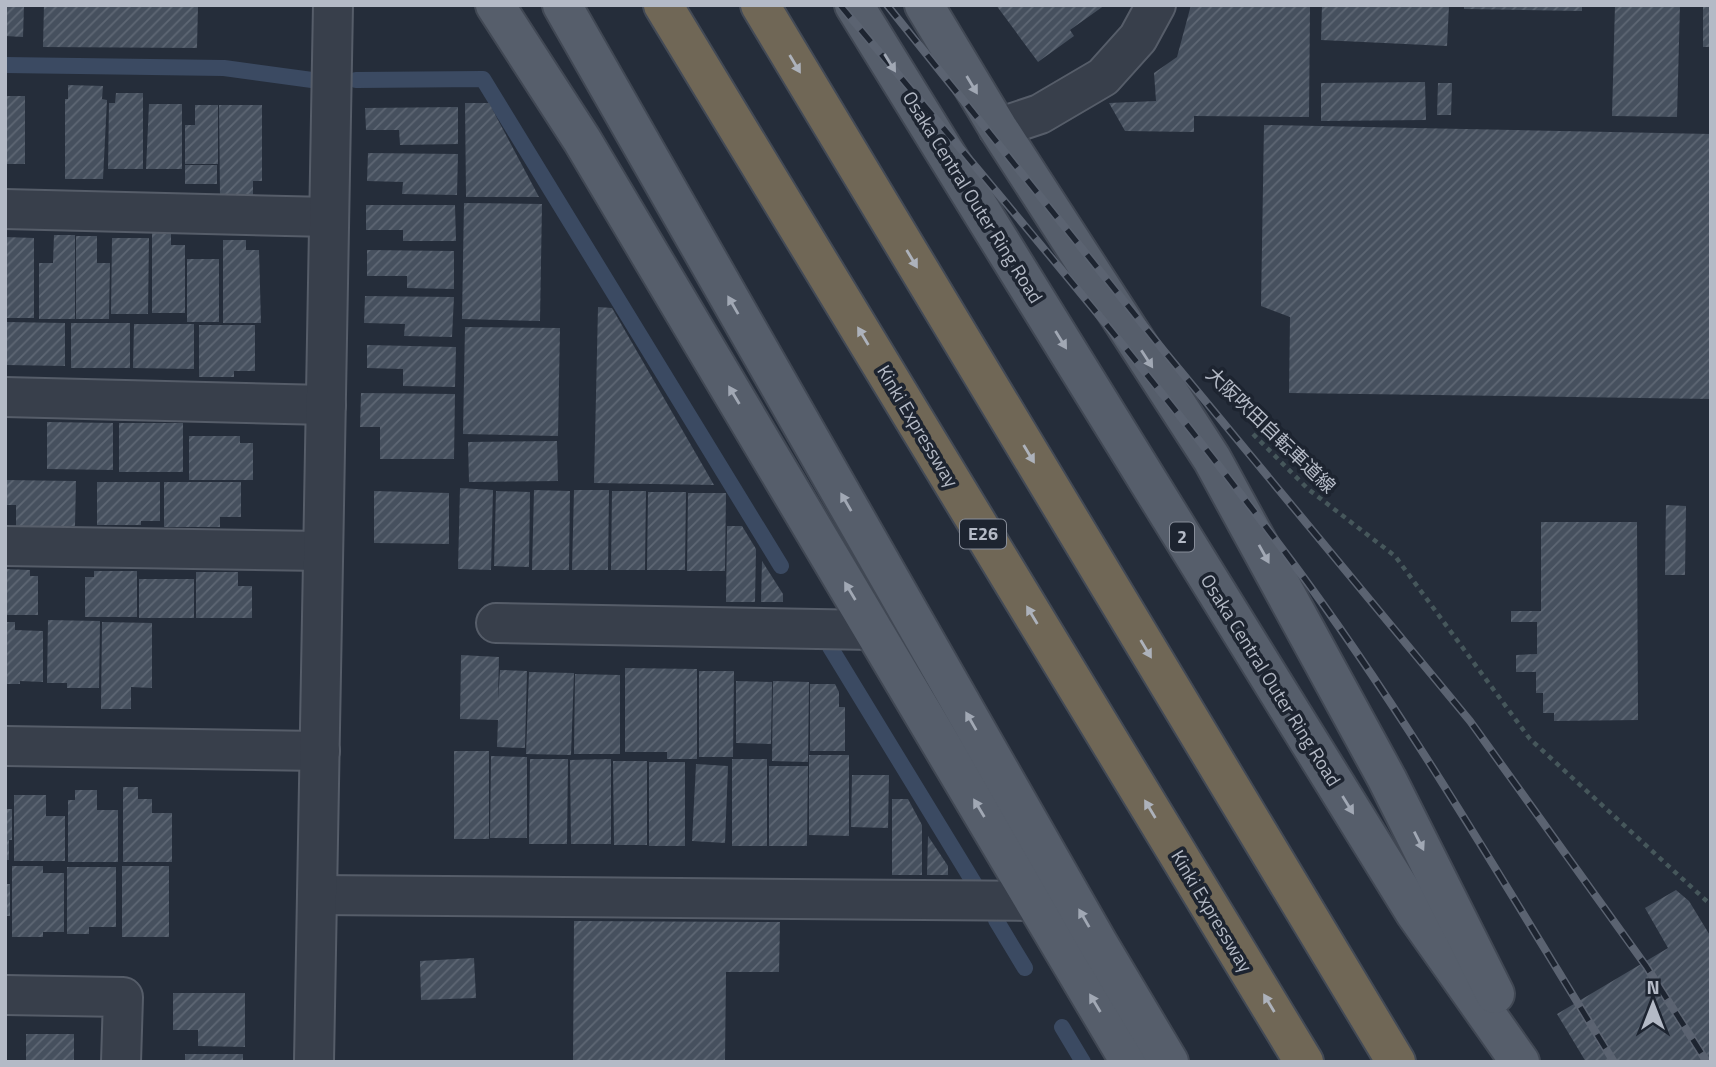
<svg xmlns="http://www.w3.org/2000/svg" width="1716" height="1067" font-family="'Titillium Web','Noto Sans JP',sans-serif">
<style>
.lines{fill:none;stroke-linecap:round;stroke-linejoin:round}
.stream{stroke:#3b4a62;stroke-width:16}
.building{fill:url(#building-hatch)}
.street-casing{stroke:#565d69;stroke-width:42}
.primary-casing{stroke:#414854;stroke-width:42}
.highway-casing{stroke:#434a56;stroke-width:42}
.path{stroke:#46575b;stroke-width:4.5;stroke-dasharray:5 5;stroke-linecap:butt}
.street{stroke:#383f4b;stroke-width:38}
.primary{stroke:#565e6b;stroke-width:38}
.highway{stroke:#706756;stroke-width:38}
.rail-casing{stroke:#5b6371;stroke-width:8}
.rail{stroke:#1d2430;stroke-width:5;stroke-dasharray:16;stroke-linecap:butt}
.oneway{fill:#a1a8b4}
.oneway2{fill:#adb2bb}
.labels{text-anchor:middle;stroke-width:7;stroke-linejoin:round;paint-order:stroke}
.shield{fill:#1d2430;stroke:#878d99;stroke-width:2}
.shield-label{font-size:18px;font-weight:bold;fill:#b4bac6}
.street-label{font-size:19px;fill:#b4bac6;stroke:#1d2430}
</style>
<defs>
<pattern id="building-hatch" width="6" height="6" patternUnits="userSpaceOnUse" patternTransform="scale(1.75)"><rect width="6" height="6" fill="#46505e"/><path d="M-1 1l2-2M0 6l6-6M5 7l2-2" fill="none" stroke="#5e6774"/></pattern>
</defs>
<rect width="100%" height="100%" fill="#252d3a"/>
<g class="lines">
<!-- stream -->
<g class="stream">
<polyline points="5,65 224,68 312,80"/>
<polyline points="356,80 483,79 781,566"/>
<polyline points="830,647 974,883"/>
<polyline points="996,920 1025,968"/>
<polyline points="1062,1027 1083,1062"/>
</g>
</g>
<!-- building -->
<g class="building">
<polygon points="5,5 24,5 23,37 5,36"/>
<polygon points="44,5 198,5 197,48 43,47"/>
<polygon points="996,5 1105,5 1070,30 1074,36 1038,62"/>
<polygon points="1191,5 1310,5 1309,117 1194,116 1194,132 1125,131 1109,103 1156,101 1154,73 1177,57"/>
<polygon points="1322,5 1449,5 1447,46 1321,40"/>
<polygon points="1464,5 1582,5 1582,11 1464,9"/>
<polygon points="1615,5 1680,5 1677,117 1612,116"/>
<polygon points="1703,6 1711,7 1711,47 1703,47"/>
<polygon points="1425,82 1426,120 1321,121 1321,83"/>
<polygon points="1438,83 1452,83 1451,115 1437,115"/>
<polygon points="68,85 103,86 102,99 107,100 103,179 65,179 65,99 68,99"/>
<polygon points="116,93 143,93 143,169 108,169 109,103 115,103"/>
<rect x="5" y="96" width="20" height="68"/>
<polygon points="465,103 489,103 539,197 466,197"/>
<polygon points="149,104 182,104 182,169 146,169"/>
<polygon points="195,105 218,105 218,164 185,164 185,125 195,125"/>
<polygon points="219,105 262,105 262,181 253,181 253,195 220,195"/>
<polygon points="458,107 458,144 400,145 399,130 366,130 365,108"/>
<polygon points="1264,125 1711,134 1711,399 1289,393 1290,317 1261,306"/>
<polygon points="368,153 458,154 457,195 402,194 403,182 367,181"/>
<rect x="185" y="165" width="32" height="19"/>
<polygon points="464,203 542,204 540,321 462,319"/>
<polygon points="366,205 455,205 456,241 403,241 403,230 366,230"/>
<polygon points="152,230 171,230 171,245 185,245 185,313 152,313"/>
<polygon points="54,235 75,235 75,319 39,319 39,263 53,263"/>
<polygon points="76,236 97,236 97,263 110,263 109,319 76,319"/>
<polygon points="5,237 34,238 34,318 5,318"/>
<polygon points="112,238 149,238 148,314 111,314"/>
<polygon points="223,240 246,240 246,250 259,250 261,323 223,323"/>
<polygon points="367,250 454,251 454,289 407,288 407,276 367,276"/>
<rect x="187" y="259" width="32" height="63"/>
<polygon points="365,296 454,297 452,337 404,336 405,324 364,323"/>
<polygon points="598,307 612,308 714,485 594,483"/>
<polygon points="7,322 65,323 65,366 7,365"/>
<rect x="71" y="323" width="59" height="45"/>
<polygon points="134,324 194,324 194,369 133,368"/>
<polygon points="199,325 255,325 255,371 234,371 234,377 199,377"/>
<polygon points="465,327 560,328 558,436 463,434"/>
<polygon points="367,345 456,347 455,387 403,386 403,369 367,368"/>
<polygon points="361,393 455,394 454,459 380,459 380,427 360,427"/>
<polygon points="47,422 113,423 113,470 47,469"/>
<rect x="119" y="423" width="64" height="49"/>
<polygon points="189,436 240,436 240,443 253,443 253,480 189,480"/>
<polygon points="557,441 558,481 469,482 468,442"/>
<polygon points="5,480 76,481 75,526 16,526 16,505 5,505"/>
<polygon points="97,482 160,482 160,521 141,521 141,525 97,525"/>
<polygon points="164,482 241,482 241,517 220,517 220,527 164,527"/>
<polygon points="460,488 493,490 491,570 458,569"/>
<polygon points="534,490 570,491 569,570 532,570"/>
<polygon points="574,490 609,490 608,570 572,570"/>
<polygon points="374,491 449,493 449,544 374,543"/>
<polygon points="496,491 530,492 529,567 494,566"/>
<polygon points="612,491 646,491 645,570 611,570"/>
<polygon points="648,492 686,492 685,570 647,570"/>
<polygon points="688,493 726,493 725,571 687,571"/>
<polygon points="1666,505 1686,506 1685,575 1665,575"/>
<polygon points="1541,522 1637,522 1638,720 1554,721 1554,713 1543,713 1543,693 1536,693 1536,672 1516,672 1516,655 1537,654 1537,622 1511,622 1511,611 1541,611"/>
<polygon points="727,526 742,526 756,549 755,602 726,602"/>
<polygon points="762,561 783,594 783,602 761,602"/>
<polygon points="5,569 30,570 30,576 38,576 38,615 5,615"/>
<polygon points="94,571 137,571 137,617 85,617 85,577 94,577"/>
<polygon points="196,572 238,572 238,586 252,586 252,618 196,618"/>
<rect x="139" y="579" width="55" height="39"/>
<polygon points="48,620 100,621 99,688 67,688 67,683 47,683"/>
<polygon points="5,622 15,622 15,630 43,631 43,682 20,681 20,684 5,684"/>
<polygon points="102,622 152,623 152,688 131,687 131,709 101,709"/>
<polygon points="461,655 499,657 498,700 500,670 527,671 525,748 497,747 498,720 460,719"/>
<polygon points="625,668 697,669 697,759 667,759 667,752 625,752"/>
<polygon points="699,671 734,671 733,757 699,757"/>
<polygon points="529,672 574,673 571,755 526,754"/>
<polygon points="575,674 620,675 620,754 574,754"/>
<polygon points="736,681 772,682 771,744 736,743"/>
<polygon points="773,681 809,682 808,762 772,761"/>
<polygon points="810,684 835,684 839,692 839,707 845,707 845,751 810,751"/>
<rect x="454" y="751" width="35" height="88"/>
<polygon points="809,755 849,755 849,836 809,835"/>
<polygon points="491,756 527,757 527,838 490,838"/>
<polygon points="530,759 568,759 567,844 529,844"/>
<polygon points="611,759 611,844 571,844 570,760"/>
<rect x="732" y="759" width="35" height="87"/>
<polygon points="613,761 647,761 647,845 614,845"/>
<rect x="649" y="762" width="36" height="84"/>
<polygon points="696,764 728,766 725,843 692,841"/>
<polygon points="769,766 808,766 807,846 769,846"/>
<polygon points="852,775 889,775 888,828 851,827"/>
<polygon points="123,787 138,787 138,799 152,799 152,813 172,813 172,862 123,862"/>
<polygon points="75,790 97,790 97,810 118,810 118,862 68,862 68,800 75,800"/>
<polygon points="14,795 46,795 46,816 65,816 65,861 14,861"/>
<polygon points="892,799 908,799 922,825 922,875 892,875"/>
<polygon points="5,809 12,809 12,840 9,840 9,860 5,860"/>
<polygon points="928,836 948,866 948,875 927,875"/>
<polygon points="12,866 43,866 43,873 64,873 64,932 43,932 43,937 12,937"/>
<rect x="122" y="866" width="47" height="71"/>
<polygon points="67,867 116,867 116,927 89,927 89,934 67,934"/>
<rect x="5" y="884" width="5" height="32"/>
<polygon points="1676,890 1689,901 1711,937 1711,1062 1586,1062 1557,1014 1668,948 1645,908"/>
<polygon points="574,921 780,922 779,972 726,972 725,1062 573,1062"/>
<polygon points="474,958 476,998 421,1000 420,961"/>
<polygon points="173,993 245,993 245,1047 198,1046 198,1030 173,1030"/>
<rect x="26" y="1034" width="48" height="28"/>
<rect x="185" y="1054" width="58" height="8"/>
</g>
<g class="lines">
<!-- street casing -->
<g class="street-casing">
<g id="street">
<polyline points="998,128 1040,114 1103,77 1138,38 1156,5"/>
<polyline points="5,209 329,217"/>
<polyline points="5,397 326,405"/>
<polyline points="5,546 323,551"/>
<polyline points="496,623 873,630"/>
<polyline points="5,746 320,751"/>
<polyline points="317,895 1034,901"/>
<polyline points="5,995 123,997 121,1062"/>
<polyline points="314,1062 333,5"/>
</g>
</g>
<!-- primary casing -->
<g class="primary-casing">
<g id="primary">
<polyline points="495,5 582,140 1130,1062"/>
<polyline points="562,5 1098,943 1169,1062"/>
<polyline points="854,5 1415,913 1520,1062"/>
<polyline points="924,5 998,128 1212,459 1387,779 1495,994"/>
</g>
</g>
<!-- highway casing -->
<g class="highway-casing">
<g id="highway">
<polyline points="663,5 1304,1062"/>
<polyline points="760,5 1396,1062"/>
</g>
</g>
<!-- path -->
<polyline class="path" points="1253,434 1308,489 1395,556 1530,739 1711,905"/>
<!-- street -->
<use href="#street" class="street"/>
<!-- primary -->
<use href="#primary" class="primary"/>
<!-- highway -->
<use href="#highway" class="highway"/>
<!-- rail casing -->
<g class="rail-casing">
<g id="rail">
<path d="M840,5C994,189 1150,371 1293,563C1411,722 1510,894 1614,1062"/>
<polyline points="887,5 1164,351 1470,721 1646,966 1707,1062"/>
</g>
</g>
<!-- rail -->
<use href="#rail" class="rail"/>
</g>
<!-- one-way arrows -->
<defs><path id="oneway-solid" d="M-6-.8H1V-3.2L6.5 0L1 3.2V.8H-6Z" transform="scale(1.75)"/></defs>
<g class="oneway">
<use href="#oneway-solid" transform="translate(890 63) rotate(58)"/>
<use href="#oneway-solid" transform="translate(972 85) rotate(59)"/>
<use href="#oneway-solid" transform="translate(733 305) rotate(-120)"/>
<use href="#oneway-solid" transform="translate(1061 340) rotate(58)"/>
<use href="#oneway-solid" transform="translate(1147 359) rotate(57)"/>
<use href="#oneway-solid" transform="translate(734 395) rotate(-121)"/>
<use href="#oneway-solid" transform="translate(846 502) rotate(-120)"/>
<use href="#oneway-solid" transform="translate(1264 554) rotate(61)"/>
<use href="#oneway-solid" transform="translate(850 591) rotate(-121)"/>
<use href="#oneway-solid" transform="translate(971 721) rotate(-120)"/>
<use href="#oneway-solid" transform="translate(1348 805) rotate(58)"/>
<use href="#oneway-solid" transform="translate(979 808) rotate(-121)"/>
<use href="#oneway-solid" transform="translate(1419 841) rotate(63)"/>
<use href="#oneway-solid" transform="translate(1084 918) rotate(-120)"/>
<use href="#oneway-solid" transform="translate(1095 1003) rotate(-121)"/>
</g>
<g class="oneway2">
<use href="#oneway-solid" transform="translate(795 64) rotate(59)"/>
<use href="#oneway-solid" transform="translate(912 259) rotate(59)"/>
<use href="#oneway-solid" transform="translate(863 336) rotate(-121)"/>
<use href="#oneway-solid" transform="translate(1029 454) rotate(59)"/>
<use href="#oneway-solid" transform="translate(1032 615) rotate(-121)"/>
<use href="#oneway-solid" transform="translate(1146 649) rotate(59)"/>
<use href="#oneway-solid" transform="translate(1150 809) rotate(-121)"/>
<use href="#oneway-solid" transform="translate(1269 1003) rotate(-121)"/>
</g>
<g class="labels">
<!-- shield labels -->
<g class="shield">
<rect x="960" y="519.5" width="46" height="29" rx="5"/>
<rect x="1170" y="522.5" width="24" height="29" rx="5"/>
</g>
<g class="shield-label">
<text x="983" y="540">E26</text>
<text x="1182" y="543">2</text>
</g>
<!-- street labels -->
<g class="street-label">
<text transform="translate(973 197) rotate(58)" y="7">Osaka Central Outer Ring Road</text>
<text transform="translate(918 426) rotate(59)" y="7">Kinki Expressway</text>
<text transform="translate(1271 430) rotate(44)" y="7">大阪吹田自転車道線</text>
<text transform="translate(1271 680) rotate(58)" y="7">Osaka Central Outer Ring Road</text>
<text transform="translate(1212 911) rotate(59)" y="7">Kinki Expressway</text>
</g>
</g>
<!-- border -->
<rect width="1716" height="1067" fill="none" stroke="#b4bac6" stroke-width="14"/>
<!-- north arrow -->
<g transform="translate(1653 1004)" stroke="#1d2430" stroke-width="5" paint-order="stroke">
<path d="M0-5L12 26L0 18L-12 26Z" fill="#b4bac6"/>
<text y="-10" font-size="19" font-weight="bold" text-anchor="middle" fill="#b4bac6">N</text>
</g>
</svg>
